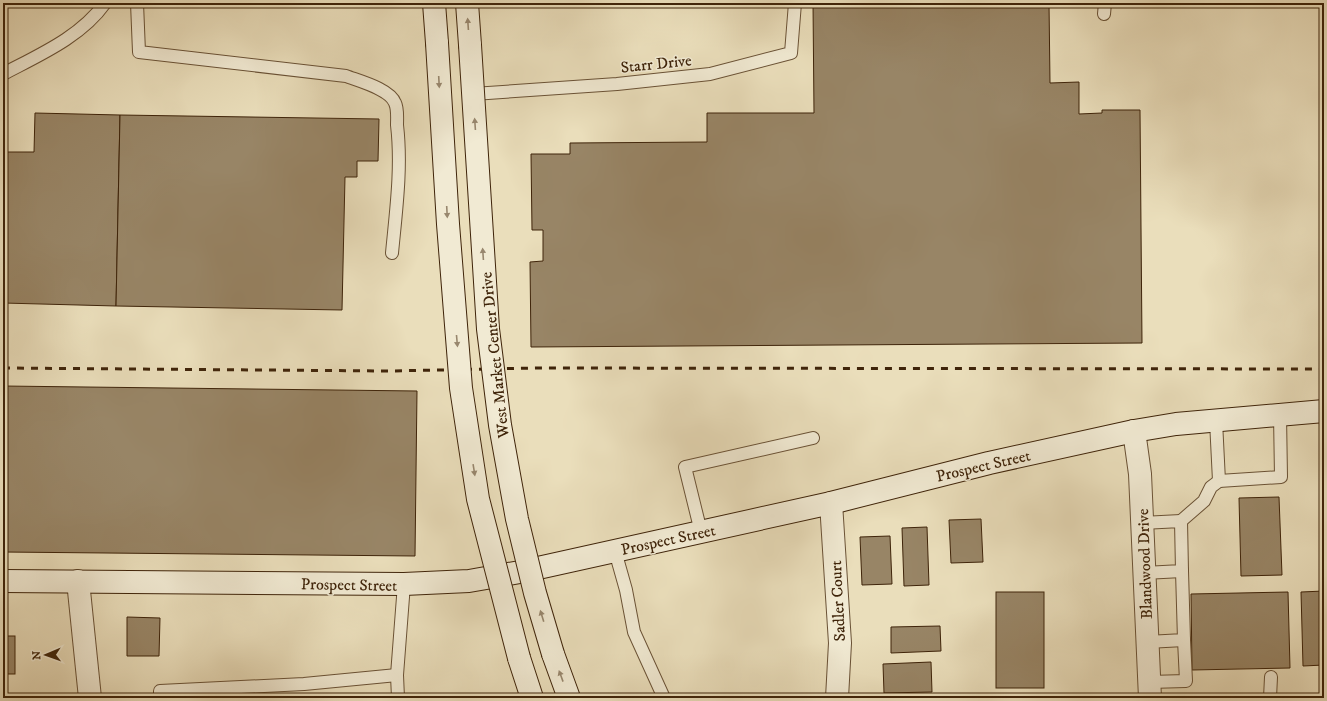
<svg xmlns="http://www.w3.org/2000/svg" width="1327" height="701" font-family="'IM FELL DW Pica',serif">
<style>
.building{fill:#988566;stroke:#3f240a}
.lines{fill:none;stroke-linecap:round;stroke-linejoin:round}
.lane-casing{stroke:#6a5236;stroke-width:14}
.street-casing{stroke:#6a5236;stroke-width:24}
.secondary-casing{stroke:#3f240a;stroke-width:24}
.lane{stroke:#f1ead3;stroke-width:12}
.street{stroke:#f1ead3;stroke-width:22}
.secondary{stroke:#f1ead3;stroke-width:22}
.rail{stroke:#3f240a;stroke-width:3;stroke-dasharray:7 7;stroke-linecap:butt}
.secondary-bridge-casing{stroke:#3f240a;stroke-width:24;stroke-linecap:butt}
.secondary-bridge{stroke:#f1ead3;stroke-width:22}
.oneway{fill:#98876e}
.labels{text-anchor:middle;stroke-width:3;stroke-linejoin:round;paint-order:stroke}
.street-label{font-size:16px;fill:#3f240a;stroke:#f1ead3}
</style>
<rect width="100%" height="100%" fill="#eadebb"/>
<filter id="stains"><feTurbulence type="fractalNoise" baseFrequency=".005" numOctaves="4"/><feColorMatrix values="0 0 0 0 .2 0 0 0 0 .09 0 0 0 0 .02 0 0 0 .5 -.17"/></filter>
<radialGradient id="worn" r=".72"><stop offset=".6" stop-color="#630" stop-opacity="0"/><stop offset="1" stop-color="#630" stop-opacity=".3"/></radialGradient>
<!-- building -->
<g class="building">
<polygon points="813,3 1049,3 1050,83 1079,82 1079,114 1102,113 1102,110 1140,110 1142,343 531,347 530,262 543,261 543,230 532,230 531,154 570,154 570,143 707,142 707,113 814,113"/>
<polygon points="35,113 120,115 116,306 3,303 3,152 34,152"/>
<polygon points="120,115 379,119 378,161 357,161 357,177 345,177 342,310 116,306"/>
<polygon points="3,386 417,391 415,556 3,552"/>
<polygon points="1279,497 1282,575 1241,576 1239,498"/>
<polygon points="981,519 983,562 951,563 949,520"/>
<polygon points="927,527 929,585 904,586 902,528"/>
<polygon points="890,536 892,584 862,585 860,537"/>
<polygon points="1324,591 1324,665 1303,666 1301,592"/>
<rect x="996" y="592" width="48" height="96"/>
<polygon points="1288,592 1290,668 1192,670 1191,594"/>
<polygon points="127,617 160,618 159,656 127,656"/>
<polygon points="940,626 941,651 891,653 891,627"/>
<rect x="3" y="636" width="12" height="38"/>
<polygon points="931,662 932,692 884,693 883,664"/>
</g>
<g class="lines">
<!-- lane casing -->
<g class="lane-casing">
<g id="lane">
<path d="M137,3L139,52L346,76C359,81 390,89 395,103C398,109 397,118 397,125C402,167 396,211 392,253"/>
<polyline points="1104,14 1105,3"/>
<path d="M3,74C39,55 81,37 105,3"/>
<polyline points="473,94 617,84 710,74 791,53 795,3"/>
<polyline points="1216,421 1219,481"/>
<polyline points="1181,521 1204,501 1211,487 1219,481 1281,477 1280,415"/>
<polyline points="1142,523 1181,521 1182,571 1144,573"/>
<polyline points="701,532 685,467 813,438"/>
<polyline points="615,551 626,590 634,632 664,698"/>
<polyline points="1147,642 1184,640 1182,571"/>
<polyline points="1149,682 1186,681 1184,640"/>
<polyline points="160,698 160,691 304,684 397,675"/>
<polyline points="398,698 397,675 404,584"/>
<polyline points="1270,698 1271,677"/>
</g>
</g>
<!-- street casing -->
<g class="street-casing">
<g id="street">
<polyline points="1134,431 1140,474 1150,698"/>
<polyline points="831,503 840,643 837,698"/>
<polyline points="78,581 90,698"/>
</g>
</g>
<!-- secondary casing -->
<g class="secondary-casing">
<g id="secondary">
<polyline points="434,3 437,43"/>
<polyline points="467,3 470,45"/>
<polyline points="3,581 404,584 469,581 520,572 831,503 989,463 1134,431 1176,424 1324,411"/>
<polyline points="553,654 569,698"/>
<polyline points="519,658 532,698"/>
</g>
</g>
<!-- lane -->
<use href="#lane" class="lane"/>
<!-- street -->
<use href="#street" class="street"/>
<!-- secondary -->
<use href="#secondary" class="secondary"/>
<!-- rail -->
<polyline class="rail" points="3,368 390,371 536,368 1324,369"/>
<!-- secondary-bridge casing -->
<g class="secondary-bridge-casing">
<g id="secondary-bridge">
<polyline points="437,43 448,224 461,388 478,499 519,658"/>
<polyline points="470,45 488,329 500,425 517,519 535,593 553,654"/>
</g>
</g>
<!-- secondary-bridge -->
<use href="#secondary-bridge" class="secondary-bridge"/>
</g>
<!-- one-way arrows -->
<defs><path id="oneway-solid" d="M-6-.8H1V-3.2L6.5 0L1 3.2V.8H-6Z"/></defs>
<g class="oneway">
<use href="#oneway-solid" transform="translate(468 24) rotate(-94)"/>
<use href="#oneway-solid" transform="translate(439 82) rotate(87)"/>
<use href="#oneway-solid" transform="translate(475 124) rotate(-94)"/>
<use href="#oneway-solid" transform="translate(447 212) rotate(87)"/>
<use href="#oneway-solid" transform="translate(483 254) rotate(-94)"/>
<use href="#oneway-solid" transform="translate(457 341) rotate(85)"/>
<use href="#oneway-solid" transform="translate(474 470) rotate(81)"/>
<use href="#oneway-solid" transform="translate(542 616) rotate(-107)"/>
<use href="#oneway-solid" transform="translate(561 676) rotate(-110)"/>
</g>
<g class="labels">
<!-- street labels -->
<g class="street-label">
<text transform="translate(656 63) rotate(-6)" y="6">Starr Drive</text>
<text transform="translate(494 355) rotate(-96)" y="6">West Market Center Drive</text>
<text transform="translate(983 465) rotate(-13)" y="6">Prospect Street</text>
<text transform="translate(668 539) rotate(-12)" y="6">Prospect Street</text>
<text transform="translate(1144 564) rotate(-92)" y="6">Blandwood Drive</text>
<text transform="translate(349 584) rotate(1)" y="6">Prospect Street</text>
<text transform="translate(837 601) rotate(-93)" y="6">Sadler Court</text>
</g>
</g>
<!-- margin -->
<rect width="1327" height="701" fill="none" stroke="#eadebb" stroke-width="16"/>
<rect x="4" y="4" width="1319" height="693" fill="none" stroke="#3f240a" stroke-width="2"/>
<rect x="8" y="8" width="1311" height="685" fill="none" stroke="#3f240a"/>
<!-- north arrow -->
<g transform="translate(46 655) rotate(268)" stroke="#f1ead3" stroke-width="3" paint-order="stroke">
<path d="M0-3L7 15L0 10L-7 15Z" fill="#3f240a"/>
<text y="-6" font-size="11" font-weight="bold" text-anchor="middle" fill="#3f240a">N</text>
</g>
<rect width="100%" height="100%" filter="url(#stains)"/>
<rect width="100%" height="100%" fill="url(#worn)"/>
</svg>
